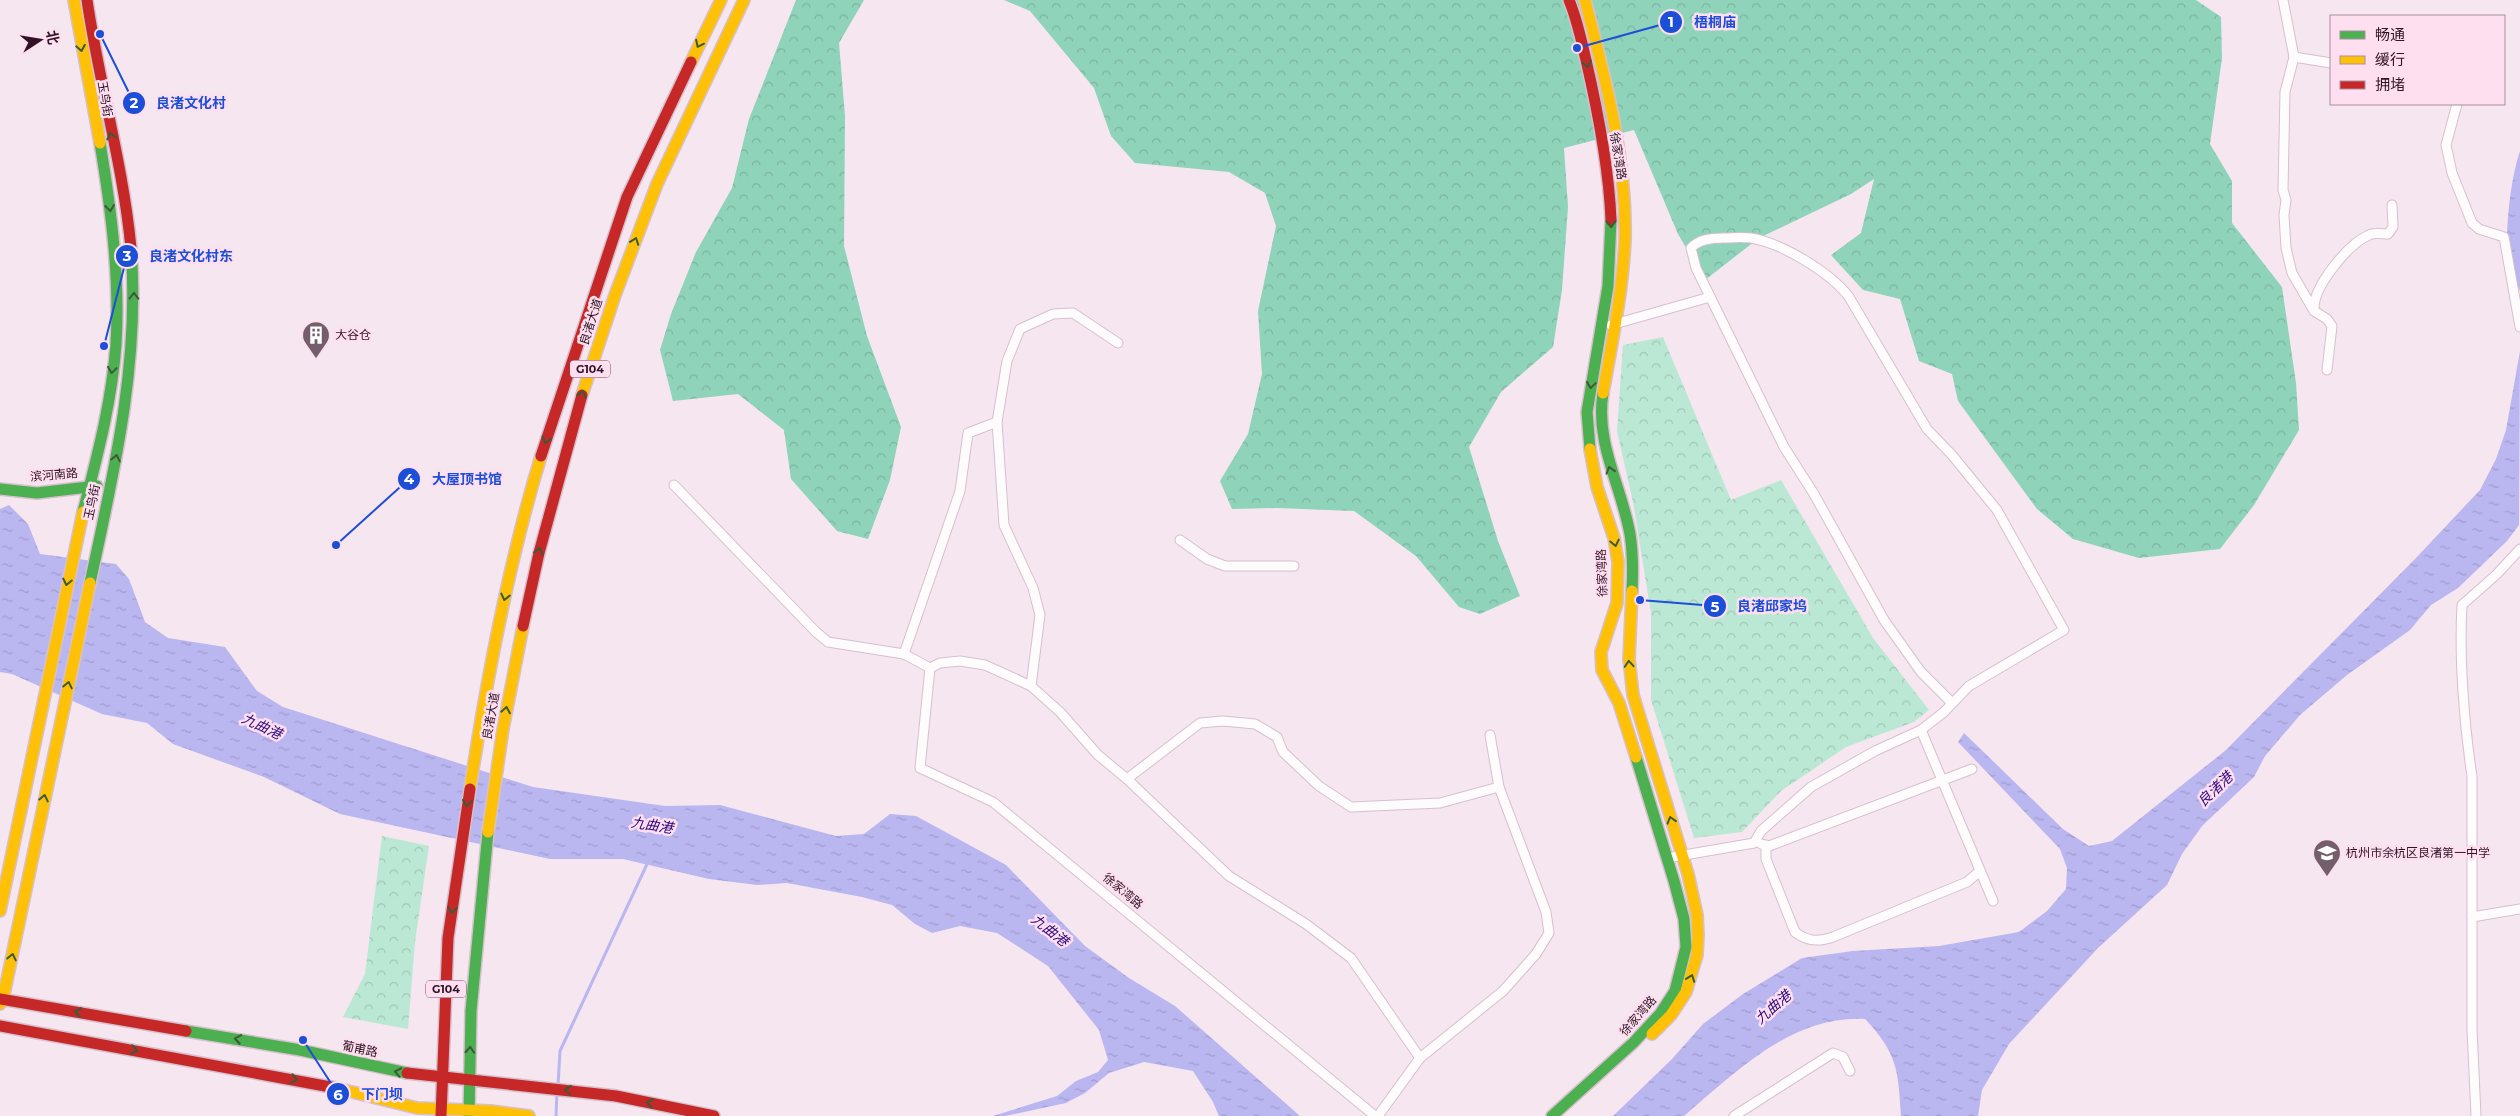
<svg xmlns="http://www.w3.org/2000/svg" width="2520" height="1116" font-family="Montserrat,'Noto Sans SC',sans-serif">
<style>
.forest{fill:url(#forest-crowns)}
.park{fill:url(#park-crowns)}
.water{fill:url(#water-ripples)}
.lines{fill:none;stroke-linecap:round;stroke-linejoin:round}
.stream{stroke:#bab6f0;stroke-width:3}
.street-casing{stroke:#d6c0cd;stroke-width:11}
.fast-casing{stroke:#d6c0cd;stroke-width:14}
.slow-casing{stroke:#d6c0cd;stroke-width:14}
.jam-casing{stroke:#d6c0cd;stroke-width:14}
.street{stroke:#fefbfd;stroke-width:9}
.fast{stroke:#4caf50;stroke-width:11}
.slow{stroke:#ffc107;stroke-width:11}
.jam{stroke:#c62828;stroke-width:11}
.oneway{stroke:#3c5a38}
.labels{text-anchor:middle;stroke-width:5;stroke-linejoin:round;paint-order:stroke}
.shield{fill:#fddff0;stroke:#6c5161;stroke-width:1}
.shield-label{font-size:11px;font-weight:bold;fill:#2e1424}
.street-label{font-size:12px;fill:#2e1424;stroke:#fddff0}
.poi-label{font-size:12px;fill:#2e1424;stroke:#fddff0;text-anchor:start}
.water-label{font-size:14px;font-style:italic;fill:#2b067d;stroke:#fddff0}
.leader{fill:none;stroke:#1d4ed8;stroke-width:2}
.callout-dot{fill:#1d4ed8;stroke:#fddff0;stroke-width:2}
.mark-label{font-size:15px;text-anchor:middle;font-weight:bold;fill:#fff}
.callout-label{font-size:14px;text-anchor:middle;font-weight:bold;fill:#1d4ed8;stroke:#fddff0;stroke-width:5;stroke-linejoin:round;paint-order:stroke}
</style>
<defs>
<pattern id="forest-crowns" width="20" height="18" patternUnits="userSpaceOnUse" patternTransform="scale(1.25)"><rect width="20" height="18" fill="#8fd3ba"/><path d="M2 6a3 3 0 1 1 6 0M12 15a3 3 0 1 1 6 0" fill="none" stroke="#7cb4a0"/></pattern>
<pattern id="park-crowns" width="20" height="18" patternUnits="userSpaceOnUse" patternTransform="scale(1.25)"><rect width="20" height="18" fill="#bbe8d4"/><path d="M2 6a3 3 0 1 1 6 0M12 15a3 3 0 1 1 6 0" fill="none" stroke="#a1c6b6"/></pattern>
<pattern id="water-ripples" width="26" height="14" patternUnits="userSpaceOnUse" patternTransform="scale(1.25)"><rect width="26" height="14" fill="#bab6f0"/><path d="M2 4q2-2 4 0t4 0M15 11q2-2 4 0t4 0" fill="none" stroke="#a09cce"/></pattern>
</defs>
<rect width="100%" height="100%" fill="#f6e6ef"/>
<!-- forest -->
<g class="forest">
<polygon points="796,0 864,0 839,43 845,116 844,246 867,336 901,427 890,480 868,539 837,531 791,479 784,430 738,394 673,401 660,350 671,314 696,252 732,188 749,119"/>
<polygon points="1004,0 2196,0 2221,17 2222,58 2210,144 2232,181 2232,223 2282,287 2296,383 2299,430 2254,505 2220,549 2139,558 2073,539 2037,509 1958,401 1952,374 1919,361 1900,299 1863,290 1831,255 1861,233 1874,179 1851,194 1759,238 1705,280 1678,234 1634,130 1564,148 1568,207 1562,290 1553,347 1501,392 1469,447 1498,541 1520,596 1480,614 1459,607 1416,556 1354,511 1277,508 1232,509 1220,481 1248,434 1262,374 1258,311 1276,226 1265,193 1229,172 1135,163 1111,136 1094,88 1030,11"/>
</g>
<!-- park -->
<g class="park">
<polygon points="1663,337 1731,500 1781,480 1873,638 1929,710 1914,722 1846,747 1781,791 1742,832 1694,838 1651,700 1651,613 1633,502 1617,431 1623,345"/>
<polygon points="382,836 429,846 415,942 408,1029 343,1017 365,974"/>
</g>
<!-- water -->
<g class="water">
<path d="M2520,151V291C2515,279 2510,268 2508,255C2505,228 2511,177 2520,151Z"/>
<path d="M2520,351L2519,525L2507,541L2458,588L2431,605L2410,630L2347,675L2300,715L2265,756L2254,777L2202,826L2182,854L2167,885L2098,948L2009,1044L1982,1090L1978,1116H1901C1898,1070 1898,1054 1865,1019C1792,1015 1736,1072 1684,1116H1613L1672,1059L1703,1024L1743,994L1802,958L1853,951L1939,946L2019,932L2047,911L2066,889L2067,868L2060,849L1958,742L1964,733L2063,829L2089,846L2112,841L2226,750L2415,559L2480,490L2496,459L2506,430Z"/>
<polygon points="9,505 28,524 40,554 116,564 129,579 145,622 168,638 225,647 257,691 283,707 533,787 665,806 720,805 836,836 864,834 890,814 916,816 1006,865 1085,946 1129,978 1175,1006 1300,1116 1219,1116 1213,1102 1193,1071 1144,1062 1109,1073 1085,1093 1066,1103 1005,1116 993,1116 1057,1096 1076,1081 1098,1072 1108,1060 1099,1030 1048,966 997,933 960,926 932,933 915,924 892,905 862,897 787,883 757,885 709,879 623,859 550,859 340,814 264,777 173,744 147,723 102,714 12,674 0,672 0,509"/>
</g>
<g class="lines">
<!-- stream -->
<g class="stream">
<polyline points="558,1086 560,1051 648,862"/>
<polyline points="556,1116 557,1092"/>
</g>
<!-- street casing -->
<g class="street-casing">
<g id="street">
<polyline points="2283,0 2294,57 2331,63"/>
<polyline points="2294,57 2285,92 2283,190 2286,200 2284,215 2286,248 2292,273 2314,311 2327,319 2332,326 2327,370"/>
<polyline points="2457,104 2446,145 2452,173 2472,223 2479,229 2504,237 2520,327"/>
<path d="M2314,308C2314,286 2348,244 2369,235C2374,232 2382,234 2388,234L2393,227L2392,205"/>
<polyline points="1611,325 1710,297"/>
<polyline points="674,485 816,632 828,642 904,654 930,668 940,663 960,661 985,665 1031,686 1060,712 1098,755 1127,779 1229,876 1306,924 1351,958 1420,1058"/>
<polyline points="1180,540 1207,559 1225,566 1294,566"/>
<polyline points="904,654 960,491 968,433 997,422"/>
<polyline points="930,668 920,768 993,802 1375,1116"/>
<polyline points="1031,686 1040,615 1033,588 1004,525 997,422 1007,361 1020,329 1053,314 1073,313 1118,343"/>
<polyline points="1921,730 1993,901"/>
<polyline points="1127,779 1200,723 1223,721 1255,724 1277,737 1283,752 1319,786 1351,807 1440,803 1499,787"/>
<polyline points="1761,844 1769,846 1972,769"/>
<path d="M1766,845V859L1795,932C1807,942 1819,942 1833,937L1967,882L1980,871"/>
<path d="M1667,858L1754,843L1761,831L1811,787L1875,751L1921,730L1944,712L1969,686L2064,630L1997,510L1952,455L1927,429L1849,297C1831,273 1782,243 1751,238C1742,237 1732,238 1724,238C1712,238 1699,239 1691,248L1696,268L1784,447L1814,494L1884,620L1921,672L1952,703"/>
<polyline points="2472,917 2520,909"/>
<polyline points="1378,1116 1420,1058 1503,991 1536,954 1549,933 1546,912 1499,787 1490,735"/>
<polyline points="1734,1116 1833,1053 1843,1057 1850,1071"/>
<path d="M2476,1116L2472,1029V776C2464,724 2459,657 2462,605L2497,574L2520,549"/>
</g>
</g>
<!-- fast casing -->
<g class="fast-casing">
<g id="fast">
<path d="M1603,393C1595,443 1621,485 1630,534C1633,553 1633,572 1632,591"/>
<polyline points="1590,449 1587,412 1608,286 1611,220"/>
<polyline points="0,489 37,493 97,486"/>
<path d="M83,512C97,457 112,401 116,344C120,277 111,209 100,143"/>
<path d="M90,583C114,472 140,362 131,248"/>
<polyline points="186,1031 300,1050 407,1073"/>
<polyline points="469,1116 471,1011 488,832"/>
<polyline points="1552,1116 1633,1043 1660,1014 1675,991 1686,947 1684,919 1674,881 1636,757"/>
</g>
</g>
<!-- slow casing -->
<g class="slow-casing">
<g id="slow">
<polyline points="74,0 100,143"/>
<path d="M1585,0C1605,78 1627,158 1625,239C1623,290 1612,342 1603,393"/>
<polyline points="691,62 721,0"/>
<polyline points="582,395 615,295 657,184 744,0"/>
<polyline points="1590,449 1597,487 1614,538 1618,562 1617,603 1601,652 1602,670 1619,703 1636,757"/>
<polyline points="1632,591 1629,659 1633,695 1688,874 1697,915 1698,935 1697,955 1686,992 1671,1015 1652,1034"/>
<path d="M470,789C487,676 508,565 541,456"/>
<polyline points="488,832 503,729 523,626"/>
<polyline points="0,911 83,512"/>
<polyline points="0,1004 3,999 90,583"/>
<polyline points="336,1088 417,1108 491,1111 529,1116"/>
</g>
</g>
<!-- jam casing -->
<g class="jam-casing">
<g id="jam">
<path d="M87,0C99,83 123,164 131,248"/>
<path d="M1569,0C1577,19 1581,39 1586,60C1598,112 1609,167 1611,220"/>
<polyline points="541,456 627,197 691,62"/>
<polyline points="523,626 539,553 582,395"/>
<polyline points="0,999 186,1031"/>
<polyline points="0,1026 336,1088"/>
<polyline points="407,1073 616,1096 714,1116"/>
<polyline points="441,1116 448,938 470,789"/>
</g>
</g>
<!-- street -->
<use href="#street" class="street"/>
<!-- fast -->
<use href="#fast" class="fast"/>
<!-- slow -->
<use href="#slow" class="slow"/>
<!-- jam -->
<use href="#jam" class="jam"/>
</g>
<!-- one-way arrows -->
<defs><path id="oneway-chevron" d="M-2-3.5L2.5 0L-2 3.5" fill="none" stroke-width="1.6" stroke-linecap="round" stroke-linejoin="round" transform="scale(1.25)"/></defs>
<g class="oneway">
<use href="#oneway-chevron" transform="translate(699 44) rotate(116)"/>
<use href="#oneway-chevron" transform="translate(81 48) rotate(80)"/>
<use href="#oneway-chevron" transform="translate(1587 64) rotate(77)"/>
<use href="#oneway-chevron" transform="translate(111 136) rotate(-103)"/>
<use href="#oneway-chevron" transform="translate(110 208) rotate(83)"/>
<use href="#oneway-chevron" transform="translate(1611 224) rotate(89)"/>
<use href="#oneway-chevron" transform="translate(635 241) rotate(-70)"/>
<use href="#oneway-chevron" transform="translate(134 296) rotate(-89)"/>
<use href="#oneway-chevron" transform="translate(112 370) rotate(98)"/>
<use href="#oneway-chevron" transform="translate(1591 385) rotate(98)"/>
<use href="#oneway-chevron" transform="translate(582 394) rotate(-74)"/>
<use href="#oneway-chevron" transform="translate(546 440) rotate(107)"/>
<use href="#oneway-chevron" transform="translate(116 458) rotate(-78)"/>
<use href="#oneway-chevron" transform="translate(1610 470) rotate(-107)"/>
<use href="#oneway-chevron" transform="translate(1615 543) rotate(78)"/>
<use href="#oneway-chevron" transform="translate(539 551) rotate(-76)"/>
<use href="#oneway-chevron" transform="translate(67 582) rotate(102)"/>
<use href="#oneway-chevron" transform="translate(505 597) rotate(103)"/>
<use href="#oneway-chevron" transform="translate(1629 664) rotate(-94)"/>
<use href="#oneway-chevron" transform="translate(68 685) rotate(-78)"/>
<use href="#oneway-chevron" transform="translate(506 710) rotate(-80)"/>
<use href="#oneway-chevron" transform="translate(44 798) rotate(-78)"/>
<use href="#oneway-chevron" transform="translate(467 803) rotate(98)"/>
<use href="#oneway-chevron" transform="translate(1671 820) rotate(-107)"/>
<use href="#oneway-chevron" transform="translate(452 910) rotate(98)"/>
<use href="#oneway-chevron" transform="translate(12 957) rotate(-78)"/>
<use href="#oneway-chevron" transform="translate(1691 978) rotate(-70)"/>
<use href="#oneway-chevron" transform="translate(78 1012) rotate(-170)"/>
<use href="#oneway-chevron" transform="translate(238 1039) rotate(-170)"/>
<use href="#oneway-chevron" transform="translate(134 1050) rotate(10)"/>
<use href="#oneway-chevron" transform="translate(470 1050) rotate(-87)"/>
<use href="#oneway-chevron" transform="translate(398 1072) rotate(-168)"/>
<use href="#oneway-chevron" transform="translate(294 1079) rotate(11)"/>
<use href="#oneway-chevron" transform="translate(568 1090) rotate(-173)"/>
<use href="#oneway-chevron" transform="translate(650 1103) rotate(-169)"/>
</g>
<!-- icons -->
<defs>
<g id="building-pin" transform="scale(1.4375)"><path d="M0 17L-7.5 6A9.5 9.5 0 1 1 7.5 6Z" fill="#745e6b" stroke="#fddff0"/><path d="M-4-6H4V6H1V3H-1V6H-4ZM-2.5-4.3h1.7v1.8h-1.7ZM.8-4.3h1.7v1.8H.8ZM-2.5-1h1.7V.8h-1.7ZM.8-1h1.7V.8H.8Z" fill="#fff"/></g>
<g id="school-pin" transform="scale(1.4375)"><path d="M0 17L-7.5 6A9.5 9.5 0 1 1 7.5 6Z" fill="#745e6b" stroke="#fddff0"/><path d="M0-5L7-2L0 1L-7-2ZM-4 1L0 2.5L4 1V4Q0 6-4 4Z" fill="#fff"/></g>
</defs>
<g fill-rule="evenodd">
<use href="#building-pin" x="316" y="335"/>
<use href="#school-pin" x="2327" y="853"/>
</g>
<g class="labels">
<!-- shield labels -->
<g class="shield">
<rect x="570" y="360.5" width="40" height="17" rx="4"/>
<rect x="426" y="980.5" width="40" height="17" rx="4"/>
</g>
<g class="shield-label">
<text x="590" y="373">G104</text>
<text x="446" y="993">G104</text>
</g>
<!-- street labels -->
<g class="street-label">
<text transform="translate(105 99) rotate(80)" y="4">玉鸟街</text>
<text transform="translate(1618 156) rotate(81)" y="4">徐家湾路</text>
<text transform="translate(591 322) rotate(-72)" y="4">良渚大道</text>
<text transform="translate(54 475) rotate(-5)" y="4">滨河南路</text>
<text transform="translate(92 502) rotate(-78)" y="4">玉鸟街</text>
<text transform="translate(1602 573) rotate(-92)" y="4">徐家湾路</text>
<text transform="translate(491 716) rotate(-80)" y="4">良渚大道</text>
<text transform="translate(1123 891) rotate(40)" y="4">徐家湾路</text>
<text transform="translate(1638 1016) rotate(-49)" y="4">徐家湾路</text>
<text transform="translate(360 1049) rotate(12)" y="4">葡甫路</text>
</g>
<!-- poi labels -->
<g class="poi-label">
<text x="335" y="339">大谷仓</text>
<text x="2346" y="857">杭州市余杭区良渚第一中学</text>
</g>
<!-- water labels -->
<g class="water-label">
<text transform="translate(262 726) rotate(25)" y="5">九曲港</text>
<text transform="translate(2215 789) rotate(-44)" y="5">良渚港</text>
<text transform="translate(652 825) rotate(9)" y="5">九曲港</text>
<text transform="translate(1050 930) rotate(38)" y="5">九曲港</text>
<text transform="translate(1773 1007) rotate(-41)" y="5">九曲港</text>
</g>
</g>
<!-- callouts -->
<path class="leader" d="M1577 48L1671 22M100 34L134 103M104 346L127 256M336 545L409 479M1640 600L1715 606M303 1040L338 1094"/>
<g class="callout-dot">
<circle cx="1577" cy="48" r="5"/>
<circle cx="100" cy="34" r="5"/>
<circle cx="104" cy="346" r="5"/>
<circle cx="336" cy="545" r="5"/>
<circle cx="1640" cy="600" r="5"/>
<circle cx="303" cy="1040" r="5"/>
<circle cx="1671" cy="22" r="12"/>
<circle cx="134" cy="103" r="12"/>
<circle cx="127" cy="256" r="12"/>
<circle cx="409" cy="479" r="12"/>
<circle cx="1715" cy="606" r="12"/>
<circle cx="338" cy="1094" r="12"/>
</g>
<g class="mark-label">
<text x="1671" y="27">1</text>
<text x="134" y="108">2</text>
<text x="127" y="261">3</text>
<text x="409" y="484">4</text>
<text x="1715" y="612">5</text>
<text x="338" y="1100">6</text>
</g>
<g class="callout-label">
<text x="1715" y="27">梧桐庙</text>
<text x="191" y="108">良渚文化村</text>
<text x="191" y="261">良渚文化村东</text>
<text x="467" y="484">大屋顶书馆</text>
<text x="1772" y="611">良渚邱家坞</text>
<text x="382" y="1099">下门坝</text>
</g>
<!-- legend -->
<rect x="2330" y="15" width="175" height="90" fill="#fddff0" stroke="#aa8e9e"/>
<rect x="2340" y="31" width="25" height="8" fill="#4caf50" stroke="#aa8e9e"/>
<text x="2375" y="40" font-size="15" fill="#2e1424">畅通</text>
<rect x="2340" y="56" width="25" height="8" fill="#ffc107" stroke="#aa8e9e"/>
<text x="2375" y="65" font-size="15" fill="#2e1424">缓行</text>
<rect x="2340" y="81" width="25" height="8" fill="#c62828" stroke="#aa8e9e"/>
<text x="2375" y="90" font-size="15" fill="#2e1424">拥堵</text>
<!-- north arrow -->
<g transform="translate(40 40) rotate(78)" stroke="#fddff0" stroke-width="4" paint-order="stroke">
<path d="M0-4L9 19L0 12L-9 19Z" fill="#2e1424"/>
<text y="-8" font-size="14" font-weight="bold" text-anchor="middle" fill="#2e1424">北</text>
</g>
</svg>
